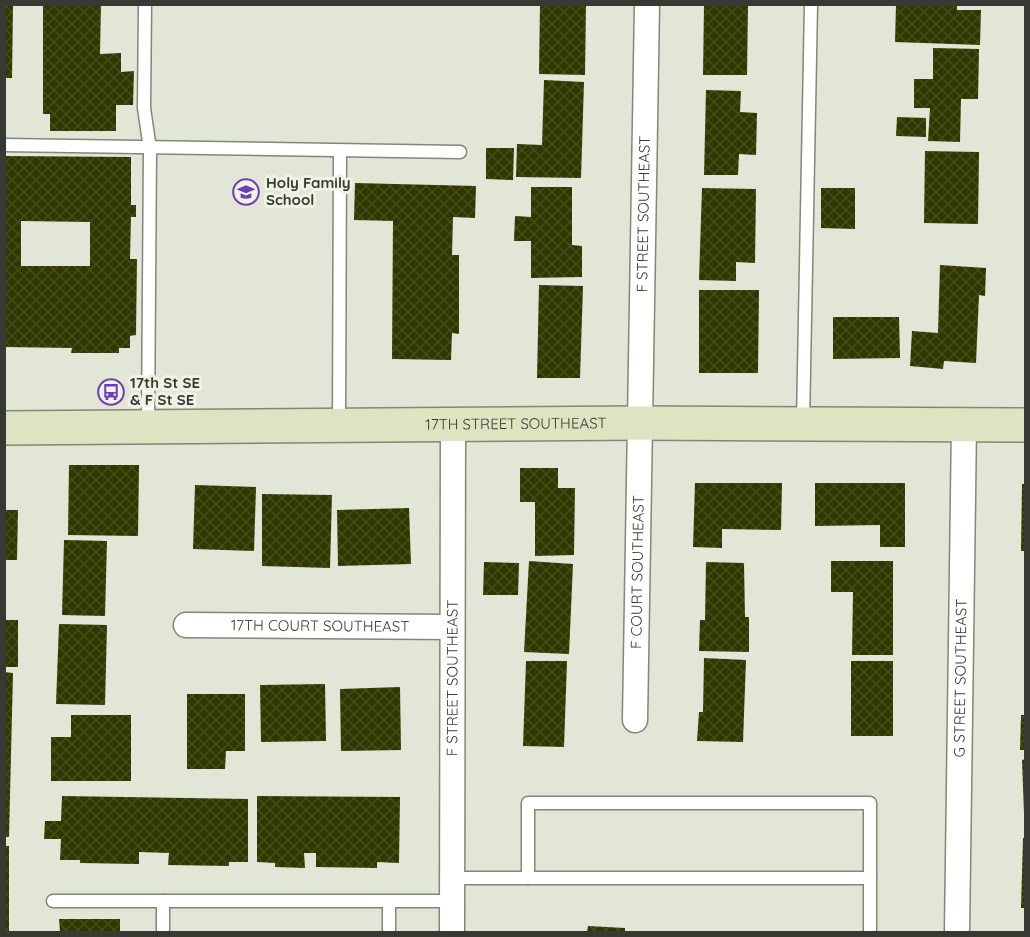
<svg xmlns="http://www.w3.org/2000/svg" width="1030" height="937" font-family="Quicksand,sans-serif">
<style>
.building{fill:url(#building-cross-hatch);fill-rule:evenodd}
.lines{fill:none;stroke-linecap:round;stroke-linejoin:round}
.lane-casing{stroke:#838678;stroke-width:15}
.street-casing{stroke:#838678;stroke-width:27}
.secondary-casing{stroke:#838678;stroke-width:36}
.lane{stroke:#fff;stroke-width:12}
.street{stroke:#fff;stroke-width:24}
.secondary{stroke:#dee3c2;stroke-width:33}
.labels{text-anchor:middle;stroke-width:6;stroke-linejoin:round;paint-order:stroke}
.poi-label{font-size:15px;font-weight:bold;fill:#373933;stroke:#eff3e4;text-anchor:start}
.street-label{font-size:15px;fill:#373933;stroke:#eff3e4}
</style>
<defs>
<pattern id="building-cross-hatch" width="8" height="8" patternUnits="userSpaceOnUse" patternTransform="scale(1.5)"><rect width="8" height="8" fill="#303800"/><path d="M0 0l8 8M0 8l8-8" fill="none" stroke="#464d1d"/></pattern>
</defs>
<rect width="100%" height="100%" fill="#e2e6d7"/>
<!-- building -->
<g class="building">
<polygon points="4,4 13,4 12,78 4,78"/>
<polygon points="43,4 101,4 100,54 121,53 121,72 134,71 133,105 116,105 116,131 50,131 50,114 43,114"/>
<polygon points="540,4 586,4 585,75 539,74"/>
<polygon points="704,4 748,4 747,75 703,75"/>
<polygon points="896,4 957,4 957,10 981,10 980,45 895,42"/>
<polygon points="933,48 979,49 978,99 961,99 960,142 928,141 930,108 914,108 914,79 933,79"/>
<polygon points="544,80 584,82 581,178 516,177 517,144 542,145"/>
<polygon points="706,90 741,91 740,112 757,113 756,155 739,154 738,175 704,175"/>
<polygon points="897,117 926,118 926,137 896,136"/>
<polygon points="486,148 514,148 513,180 486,179"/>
<polygon points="925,151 979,152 978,224 924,223"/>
<path d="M4,156L131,157V205H136V217H131L130,259H137L136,335L130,336V348H119V353H71L72,348L4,347ZM21,221L90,222V266H21Z"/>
<polygon points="355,183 476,186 475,218 453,217 452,255 459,255 459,334 452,333 451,360 392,359 393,221 354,220"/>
<polygon points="531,187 572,187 572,245 582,246 582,277 531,278 531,241 514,241 515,216 531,217"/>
<polygon points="702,188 756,189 755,263 736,262 736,281 699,280"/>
<polygon points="821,188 855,188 855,229 821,228"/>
<polygon points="940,265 986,268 985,296 979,295 976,363 944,361 943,369 910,366 912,331 938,333"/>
<polygon points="539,285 583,286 580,378 537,378"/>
<polygon points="699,290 759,290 758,373 699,373"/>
<polygon points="833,317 899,317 900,358 833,359"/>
<polygon points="69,465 139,465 138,536 68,535"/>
<polygon points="520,468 558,468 558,488 575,488 574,555 535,556 535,502 520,502"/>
<polygon points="695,483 782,483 781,530 722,529 722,548 693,547"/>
<polygon points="815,483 905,483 905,547 880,547 880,525 815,526"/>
<polygon points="1022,484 1026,484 1026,551 1021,551"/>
<polygon points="195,485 256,487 254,551 193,549"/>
<polygon points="262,494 332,495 330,568 262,566"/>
<polygon points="409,508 411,564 338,566 337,510"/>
<polygon points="4,510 18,510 17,560 4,560"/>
<polygon points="64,540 107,541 105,616 62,615"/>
<polygon points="529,561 573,564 569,654 524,652"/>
<polygon points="831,561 893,561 893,655 852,655 853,592 831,592"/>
<polygon points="484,562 519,563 518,595 483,595"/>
<polygon points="706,562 744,563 745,617 749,617 749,652 699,651 700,620 705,620"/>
<rect x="4" y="620" width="14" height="47"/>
<polygon points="59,624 107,625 105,705 56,704"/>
<polygon points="704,658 746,660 743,742 697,741 699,712 703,712"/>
<polygon points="526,661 567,661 564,747 523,746"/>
<rect x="851" y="661" width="42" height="75"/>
<polygon points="4,672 13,673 9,837 4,837"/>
<polygon points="325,684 326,741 261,742 260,685"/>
<polygon points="400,687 401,750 341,751 340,689"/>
<polygon points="187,694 245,694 245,751 226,751 225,769 187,769"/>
<polygon points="71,715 131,715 131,781 51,781 51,737 71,737"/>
<polygon points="1021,715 1026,715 1026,750 1020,750"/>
<polygon points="1026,759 1026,813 1024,813 1022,760"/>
<polygon points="62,796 248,799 248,862 229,862 229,866 168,865 169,853 139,852 139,864 80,863 80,860 60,860 61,839 44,839 45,821 61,821"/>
<polygon points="257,796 400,797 399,863 377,862 377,868 316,867 316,853 304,853 305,868 275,867 275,863 257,862"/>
<polygon points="1023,838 1026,838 1026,908 1021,908"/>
<rect x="4" y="846" width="5" height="86"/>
<polygon points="59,919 120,919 120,932 60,932"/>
<polygon points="588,926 625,928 625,932 587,932"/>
</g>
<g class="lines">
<!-- lane casing -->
<g class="lane-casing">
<g id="lane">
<polyline points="145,4 144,108 150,149 148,426"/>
<polyline points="4,145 460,152"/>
<polyline points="803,423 811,4"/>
<polyline points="339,425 340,151"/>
<polyline points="452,878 870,878"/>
<polyline points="528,878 528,803 870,803 870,932"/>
<polyline points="53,901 452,901"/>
<polyline points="163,932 163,901"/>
<polyline points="389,932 389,902"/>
</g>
</g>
<!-- street casing -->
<g class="street-casing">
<g id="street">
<path id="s1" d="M186,625L452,627"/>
<path id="s2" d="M635,720L647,4"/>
<path id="s3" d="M452,932L453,426"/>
<path id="s4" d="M957,932L964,424"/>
</g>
</g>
<!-- secondary casing -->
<g class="secondary-casing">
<g id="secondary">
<path id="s5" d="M4,428L639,423L1026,425"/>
</g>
</g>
<!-- lane -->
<use href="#lane" class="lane"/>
<!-- street -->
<use href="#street" class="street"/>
<!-- secondary -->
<use href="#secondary" class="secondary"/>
</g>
<!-- icons -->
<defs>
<g id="school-ring" transform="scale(1.35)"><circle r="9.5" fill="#eff3e4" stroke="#6f3eb5" stroke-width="1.5"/><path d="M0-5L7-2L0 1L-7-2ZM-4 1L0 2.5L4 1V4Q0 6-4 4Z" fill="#6f3eb5"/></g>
<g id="bus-ring" transform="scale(1.35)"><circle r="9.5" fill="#eff3e4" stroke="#6f3eb5" stroke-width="1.5"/><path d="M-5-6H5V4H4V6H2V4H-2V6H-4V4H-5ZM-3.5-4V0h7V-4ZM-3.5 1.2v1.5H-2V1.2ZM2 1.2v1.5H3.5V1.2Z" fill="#6f3eb5"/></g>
</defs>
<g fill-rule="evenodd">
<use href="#school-ring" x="246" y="192"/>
<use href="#bus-ring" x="111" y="392"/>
</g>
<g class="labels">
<!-- poi labels -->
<g class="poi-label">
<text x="266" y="188">Holy Family<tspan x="266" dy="17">School</tspan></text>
<text x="130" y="388">17th St SE<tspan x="130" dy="17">&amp; F St SE</tspan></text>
</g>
<!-- street labels -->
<g class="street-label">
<text dy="5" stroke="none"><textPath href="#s2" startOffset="506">F STREET SOUTHEAST</textPath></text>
<text dy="5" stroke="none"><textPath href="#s5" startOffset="512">17TH STREET SOUTHEAST</textPath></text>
<text dy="5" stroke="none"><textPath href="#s2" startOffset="148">F COURT SOUTHEAST</textPath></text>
<text dy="5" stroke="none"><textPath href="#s1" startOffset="134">17TH COURT SOUTHEAST</textPath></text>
<text dy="5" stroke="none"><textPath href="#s4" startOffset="254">G STREET SOUTHEAST</textPath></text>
<text dy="5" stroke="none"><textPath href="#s3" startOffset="254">F STREET SOUTHEAST</textPath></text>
</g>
</g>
<!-- border -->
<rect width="1030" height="937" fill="none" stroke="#373933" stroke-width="12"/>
</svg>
